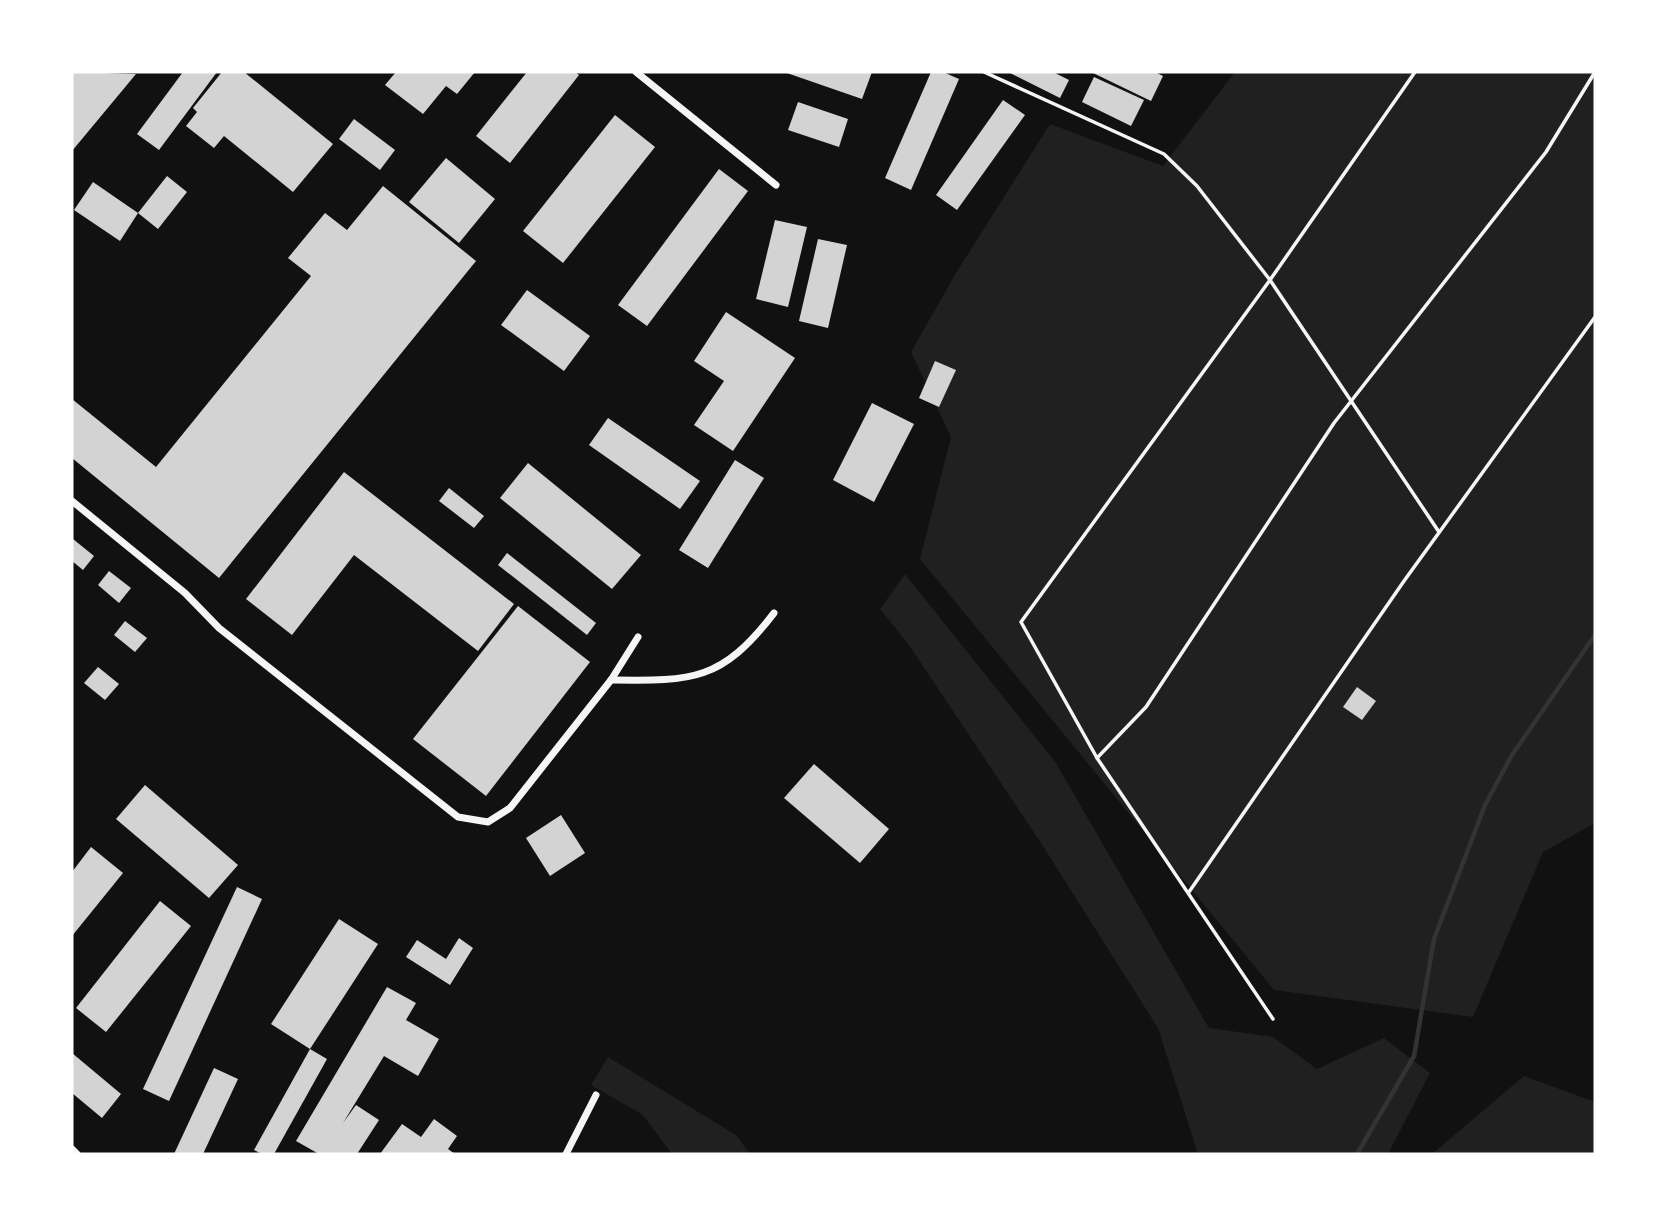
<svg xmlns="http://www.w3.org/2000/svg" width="1667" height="1226" font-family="'Open Sans',sans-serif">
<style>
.green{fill:#202020}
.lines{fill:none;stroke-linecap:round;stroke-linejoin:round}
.stream{stroke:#333;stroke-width:4.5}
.building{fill:#d3d3d3}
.service{stroke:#f5f5f5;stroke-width:3.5}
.minor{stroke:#f5f5f5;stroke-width:7}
</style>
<rect width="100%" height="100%" fill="#111"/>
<!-- green -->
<g class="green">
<polygon points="1235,72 1595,72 1595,823 1543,852 1473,1017 1274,990 920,559 951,437 911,352 956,273 1050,124 1163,166"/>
<polygon points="905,574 1056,763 1209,1028 1273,1037 1317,1069 1384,1038 1430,1073 1388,1154 1198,1154 1158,1028 1041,843 909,645 880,609"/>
<polygon points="608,1057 736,1135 750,1154 672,1154 643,1115 591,1085"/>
<polygon points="1524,1076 1595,1102 1595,1154 1432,1154"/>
</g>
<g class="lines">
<!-- stream -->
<polyline class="stream" points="1357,1154 1414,1056 1434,939 1485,805 1512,755 1595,635"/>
</g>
<!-- building -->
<g class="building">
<polygon points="72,72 136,74 72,151"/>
<polygon points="183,72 217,72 159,150 137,134"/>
<polygon points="222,72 244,72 333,144 293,192 224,136 214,148 186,126 197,112 193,108"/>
<polygon points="396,72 475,72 457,94 446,86 423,114 385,85"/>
<polygon points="527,72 575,72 579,75 510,163 476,136"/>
<polygon points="784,72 872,72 862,99"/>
<polygon points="931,72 943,72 959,79 911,190 885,178"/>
<polygon points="1008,72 1053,72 1069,80 1060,98"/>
<polygon points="1091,72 1155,72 1163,76 1151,101"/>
<polygon points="1094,77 1144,100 1131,126 1082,102"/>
<polygon points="1003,100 1025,115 957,210 936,195"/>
<polygon points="798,102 848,119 839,147 788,130"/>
<polygon points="615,115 655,147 563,263 523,231"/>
<polygon points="354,119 395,150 380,170 339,139"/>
<polygon points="446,158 495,199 459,243 409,202"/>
<polygon points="719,169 748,191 647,326 618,305"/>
<polygon points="167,176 187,192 158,229 138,213"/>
<polygon points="93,182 138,213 120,241 74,210"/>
<polygon points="383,186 476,261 219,578 72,458 72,399 156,467 311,276 288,258 325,213 347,230"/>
<polygon points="775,220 807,227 788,307 756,299"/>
<polygon points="818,239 847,245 828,328 799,321"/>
<polygon points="527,290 590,336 564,371 501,325"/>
<polygon points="726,312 795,358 733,451 694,425 724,381 694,361"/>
<polygon points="935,361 956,370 939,407 919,398"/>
<polygon points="872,403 914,424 874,502 833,480"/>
<polygon points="608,418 700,481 680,509 589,445"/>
<polygon points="735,460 764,478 708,568 679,550"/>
<polygon points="528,463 641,555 612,589 500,498"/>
<polygon points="344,472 514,604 478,651 354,555 292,635 246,599"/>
<polygon points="449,488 484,516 474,528 439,501"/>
<polygon points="73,539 94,556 83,570 72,561"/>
<polygon points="507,553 596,623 587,635 498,565"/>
<polygon points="109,571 131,588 119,603 98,585"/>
<polygon points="518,606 590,662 486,796 413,739"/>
<polygon points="125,621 147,638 135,652 114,635"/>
<polygon points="98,667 119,684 105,700 84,683"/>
<polygon points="1357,687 1376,701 1362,720 1343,707"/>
<polygon points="814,764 889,829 860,863 784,798"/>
<polygon points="145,785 238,865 209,898 116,819"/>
<polygon points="561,815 585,853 550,876 526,838"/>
<polygon points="91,847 123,873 72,936 72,872"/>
<polygon points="237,887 262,899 169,1101 143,1089"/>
<polygon points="160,901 191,926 106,1032 76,1008"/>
<polygon points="339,919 378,944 310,1049 271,1024"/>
<polygon points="459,938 473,948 450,985 406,957 417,940 446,959"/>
<polygon points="387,987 416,1003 406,1020 439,1039 418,1076 384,1056 343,1123 356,1105 379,1120 357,1154 319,1154 296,1141"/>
<polygon points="310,1049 327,1059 274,1154 262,1154 254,1150"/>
<polygon points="72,1053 121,1094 102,1118 72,1093"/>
<polygon points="214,1068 238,1079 203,1154 174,1154"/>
<polygon points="434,1119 457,1136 448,1149 455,1154 380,1154 402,1124 421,1137"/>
</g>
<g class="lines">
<!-- service -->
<g class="service">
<polyline points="984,72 1164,154 1197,186 1270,280 1439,532"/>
<polyline points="1097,758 1146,707 1334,423 1546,152 1595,72"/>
<polyline points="1189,892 1404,581 1595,317"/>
<polyline points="1273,1019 1097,758 1021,622 1270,280 1415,72"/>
</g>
<!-- minor -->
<g class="minor">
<polyline points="636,72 776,185"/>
<polyline points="72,501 185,593 219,628 458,817 488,822 510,808 611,680 638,637"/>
<path d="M611,680C692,681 721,682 774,613"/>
<polyline points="72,1149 77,1154"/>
<polyline points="566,1154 596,1095"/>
</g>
</g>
<!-- border -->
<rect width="1667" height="1226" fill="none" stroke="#ffffff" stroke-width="147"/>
</svg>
